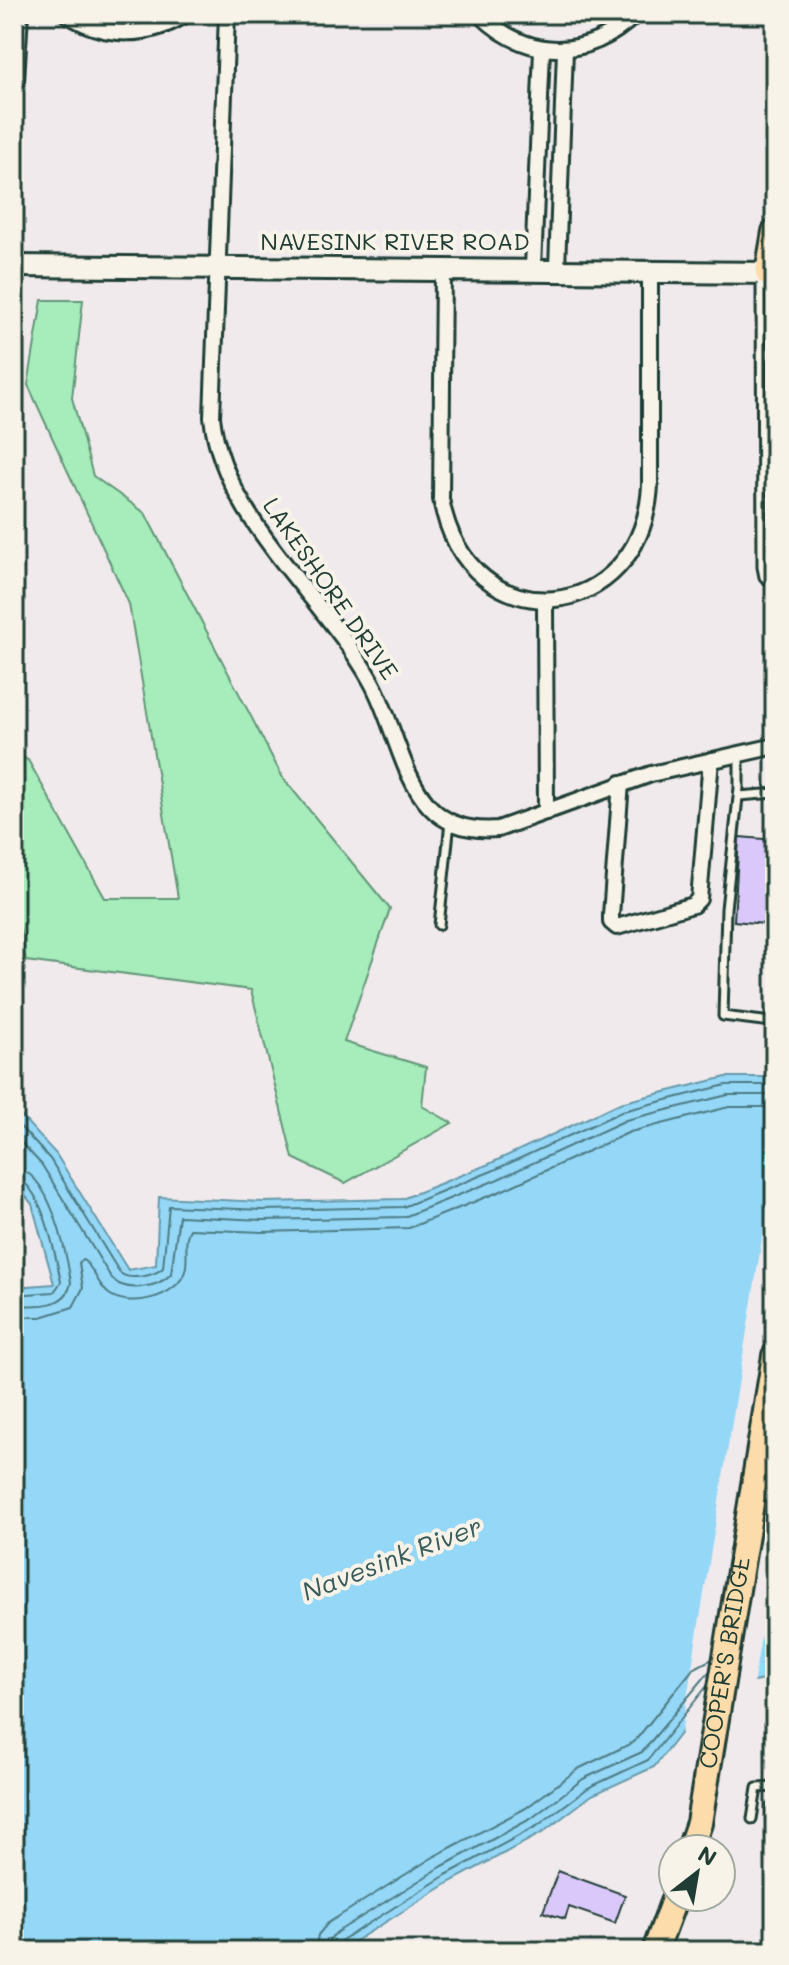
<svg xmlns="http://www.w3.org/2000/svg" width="789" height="1965" font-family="Mali,sans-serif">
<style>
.green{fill:#a6edbb;stroke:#629578;stroke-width:2}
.water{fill:#95d7f7;stroke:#6699a9;stroke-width:2}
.pier{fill:#f1eaec}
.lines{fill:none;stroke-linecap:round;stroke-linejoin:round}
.shore{stroke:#4e7b82;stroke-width:2}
.building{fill:#dbc8fa;stroke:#1f3d34;stroke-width:2}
.service-casing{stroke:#1f3d34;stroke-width:13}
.minor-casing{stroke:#1f3d34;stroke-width:20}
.secondary-casing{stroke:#1f3d34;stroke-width:26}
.trunk-casing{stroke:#1f3d34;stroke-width:30}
.service{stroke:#f7f3e8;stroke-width:7}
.minor{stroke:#f7f3e8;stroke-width:14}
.secondary{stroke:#f7f3e8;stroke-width:20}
.trunk{stroke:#fddcac;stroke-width:24}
.labels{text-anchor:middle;stroke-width:8;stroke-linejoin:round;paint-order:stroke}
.street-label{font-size:24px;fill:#1f3d34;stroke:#f7f3e8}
.water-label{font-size:26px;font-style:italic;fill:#375c5b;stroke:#f7f3e8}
</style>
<rect width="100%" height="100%" fill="#f1eaec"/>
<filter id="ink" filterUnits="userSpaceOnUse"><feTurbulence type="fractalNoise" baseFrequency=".0125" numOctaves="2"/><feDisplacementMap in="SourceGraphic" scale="16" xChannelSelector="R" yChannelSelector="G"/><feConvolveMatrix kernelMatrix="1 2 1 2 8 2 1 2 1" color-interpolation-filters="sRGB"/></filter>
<g filter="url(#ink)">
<!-- green -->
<polygon class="green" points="42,300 83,300 72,398 93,476 145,513 283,778 390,909 344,1042 426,1067 422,1106 452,1123 345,1183 293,1158 251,990 26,961 14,896 14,753 28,760 105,898 178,898 129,604 28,385"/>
<!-- water -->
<polygon class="water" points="726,1077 775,1077 775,1678 715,1689 654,1767 592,1795 542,1833 450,1882 339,1951 14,1951 14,1287 54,1284 32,1204 14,1182 14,1108 56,1154 128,1270 156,1265 159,1197 263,1202 402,1199 489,1164 620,1103"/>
<!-- pier -->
<polygon class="pier" points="775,1160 775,1550 753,1686 718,1692 680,1740"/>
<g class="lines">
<!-- shore -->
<g class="shore">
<path d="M14,1120L50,1159L120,1273C130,1281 154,1276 163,1268L169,1206L263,1210L403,1207L492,1171L623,1111L726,1085H775"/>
<path d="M14,1135L42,1165L112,1279C126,1293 158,1288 171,1274L179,1216L262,1220L404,1217L496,1180L626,1120L728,1095H775"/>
<path d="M14,1168C50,1170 66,1252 71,1282C67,1309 35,1306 14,1305"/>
<path d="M14,1178C42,1181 56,1258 61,1282L54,1292L14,1295"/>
<path d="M14,1317H41L73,1307L83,1288L79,1263L83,1260C94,1267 97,1285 109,1294C130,1309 178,1297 185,1271C189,1258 183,1240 190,1229L262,1232L409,1228L501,1191L630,1132L729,1107H775"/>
<polyline points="315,1951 318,1935 328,1923 435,1856 526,1808 578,1769 634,1742 693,1669 712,1659"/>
<polyline points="327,1951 329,1940 337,1932 441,1867 532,1818 583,1779 642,1752 709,1672"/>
<polyline points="337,1951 342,1940 446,1875 537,1826 588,1788 648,1760 707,1686"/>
</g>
</g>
<!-- building -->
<g class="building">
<polygon points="739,837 775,840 775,925 734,921"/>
<polygon points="767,1804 775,1804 775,1824 766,1823"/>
<polygon points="558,1871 625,1895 615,1923 569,1907 565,1919 543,1912"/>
</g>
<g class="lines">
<!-- service casing -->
<g class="service-casing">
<g id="service">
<polyline points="761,277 762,567 764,577 775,585"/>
<polyline points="739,753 739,788 726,909 723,1016 771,1022 775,1003"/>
<polyline points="739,796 775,793"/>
<polyline points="439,925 450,822"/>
<polyline points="752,1819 757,1788 775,1787"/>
</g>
</g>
<!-- minor casing -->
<g class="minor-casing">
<g id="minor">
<path d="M67,14C104,39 149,38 186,14"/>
<path d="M227,14L212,417C223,519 323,595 371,681C393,720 401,776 430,807C448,826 473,831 498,829L651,774L775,746"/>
<path d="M480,14C527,61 588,60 636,14"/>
<polyline points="16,80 20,14"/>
<polyline points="533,268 542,50"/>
<polyline points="557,268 565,50"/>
<path d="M443,269L441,499C468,644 643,626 650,485V270"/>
<polyline points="545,601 546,812"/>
<polyline points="621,783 611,915 611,922 617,927 693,905 699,899 711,760"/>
</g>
</g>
<!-- secondary casing -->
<g class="secondary-casing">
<polyline id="secondary" points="14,266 775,273"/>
</g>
<!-- trunk casing -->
<g class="trunk-casing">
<g id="trunk">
<polyline points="768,273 775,232"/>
<path id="s1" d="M690,1849L699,1823L775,1356"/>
<polyline points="655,1951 675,1897"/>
</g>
</g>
<!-- service -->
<use href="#service" class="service"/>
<!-- minor -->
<use href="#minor" class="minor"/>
<!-- secondary -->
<use href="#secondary" class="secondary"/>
<!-- trunk -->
<use href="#trunk" class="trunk"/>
</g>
</g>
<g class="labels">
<!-- street labels -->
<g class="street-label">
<text x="395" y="250">NAVESINK RIVER ROAD</text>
<text transform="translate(330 589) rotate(55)" y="8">LAKESHORE DRIVE</text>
<text dy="8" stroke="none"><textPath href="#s1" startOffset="190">COOPER'S BRIDGE</textPath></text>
</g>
<!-- water labels -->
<g class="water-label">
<text transform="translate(392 1559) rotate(-21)" y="9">Navesink River</text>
</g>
</g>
<!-- margin -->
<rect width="789" height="1965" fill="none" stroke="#f7f3e8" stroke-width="48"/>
<rect x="24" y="24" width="741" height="1917" fill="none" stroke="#1f3d34" stroke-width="3" filter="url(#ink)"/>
<!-- north arrow -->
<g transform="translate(697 1873) rotate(31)"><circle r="38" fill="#f7f3e8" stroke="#a1aaa0" stroke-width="2"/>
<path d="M0-6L14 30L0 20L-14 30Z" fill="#1f3d34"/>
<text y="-12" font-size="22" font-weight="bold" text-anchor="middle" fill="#1f3d34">N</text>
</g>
</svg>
